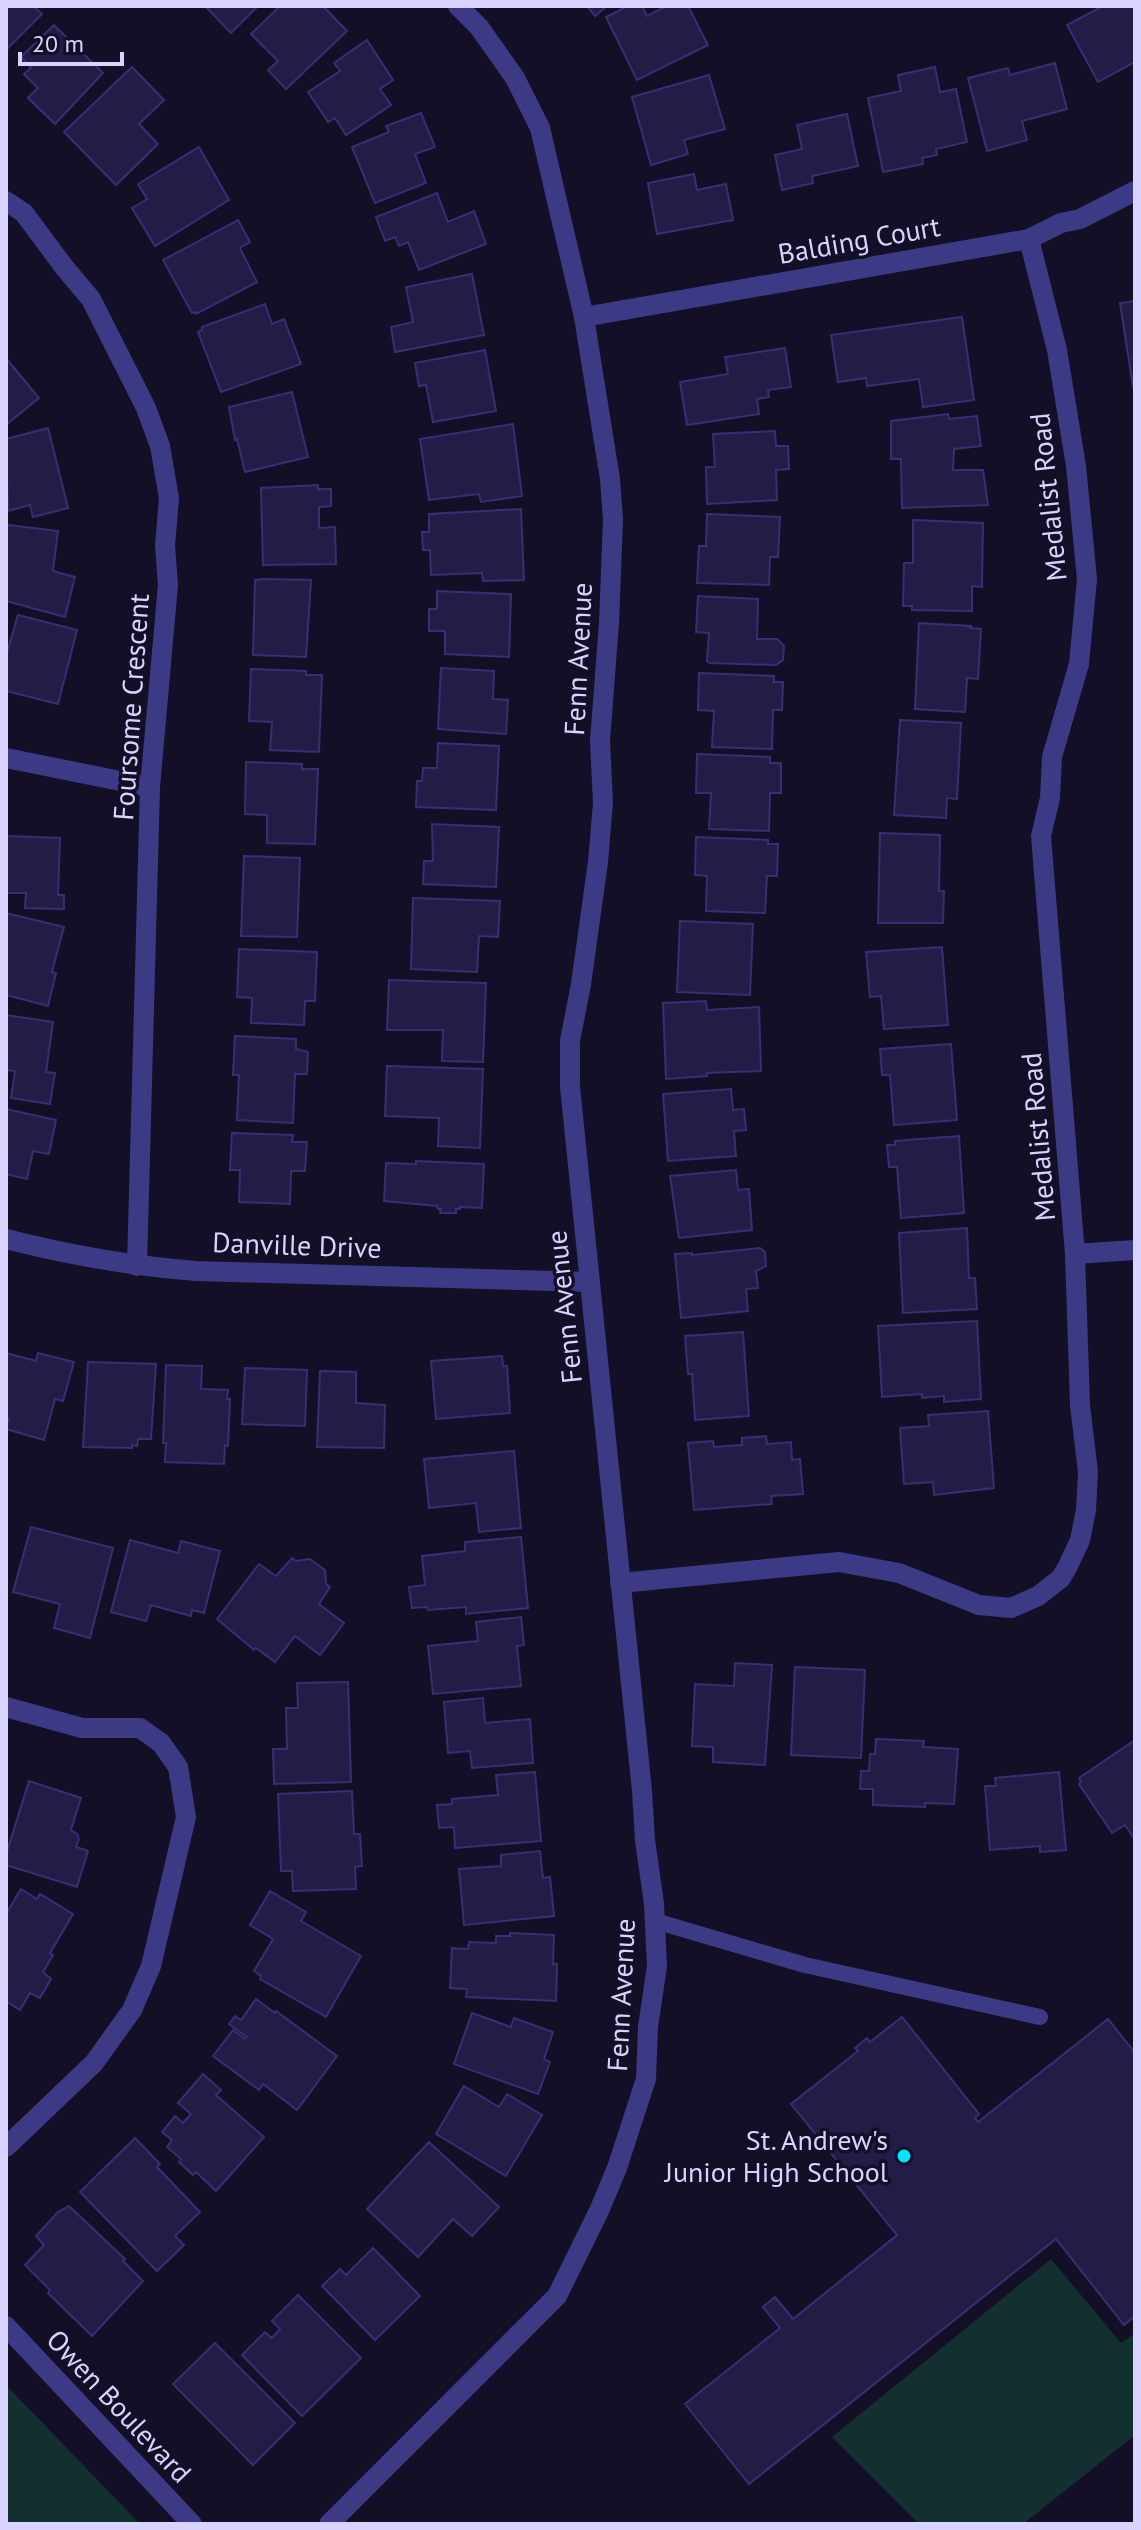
<svg xmlns="http://www.w3.org/2000/svg" width="1141" height="2530" font-family="'PT Sans',sans-serif">
<style>
.green{fill:#12302f}
.building{fill:#241b47;stroke:#3b2d73;stroke-width:2}
.lines{fill:none;stroke-linecap:round;stroke-linejoin:round}
.service{stroke:#3d3a85;stroke-width:16}
.minor{stroke:#3d3a85;stroke-width:20}
.poi-dot{fill:#00e5ff;stroke:#130f26;stroke-width:3}
.labels{text-anchor:middle;stroke-width:7;stroke-linejoin:round;paint-order:stroke}
.street-label{font-size:28px;fill:#d9d4ff;stroke:#130f26}
.poi-label{font-size:28px;fill:#d9d4ff;stroke:#130f26;text-anchor:end}
</style>
<rect width="100%" height="100%" fill="#130f26"/>
<!-- green -->
<g class="green">
<polygon points="1051,2259 1121,2343 1135,2333 1135,2435 1023,2524 919,2524 832,2437"/>
<polygon points="6,2385 140,2524 6,2524"/>
</g>
<!-- building -->
<g class="building">
<polygon points="6,6 33,6 42,14 6,50"/>
<polygon points="205,6 258,6 231,33"/>
<polygon points="280,6 323,6 347,31 286,89 268,70 278,61 251,34"/>
<polygon points="587,6 607,6 595,16"/>
<polygon points="628,6 642,6 647,16 667,6 688,6 708,45 637,80 606,17"/>
<polygon points="1103,6 1135,6 1135,62 1098,82 1067,25"/>
<polygon points="54,25 103,73 55,124 28,98 38,88 24,74 31,68 21,57"/>
<polygon points="367,40 393,80 380,89 391,105 346,135 335,118 328,122 308,92 340,71 334,63"/>
<polygon points="1055,63 1067,109 1022,121 1027,140 987,151 968,78 1008,68 1010,75"/>
<polygon points="132,67 164,100 139,124 158,144 116,185 64,132"/>
<polygon points="935,67 940,92 956,89 967,142 936,149 937,155 922,158 923,164 883,172 868,98 901,91 898,75"/>
<polygon points="709,75 725,129 684,140 688,154 651,165 632,97"/>
<polygon points="421,113 435,147 415,154 426,183 375,203 352,147 389,132 386,126"/>
<polygon points="847,114 858,166 812,176 813,183 782,190 775,155 802,149 797,125"/>
<polygon points="199,147 229,200 155,246 132,208 147,199 138,184"/>
<polygon points="694,174 697,190 726,184 733,220 657,234 648,183"/>
<polygon points="437,193 448,222 474,211 486,244 419,270 408,242 399,246 395,237 385,241 376,217"/>
<polygon points="238,220 250,242 240,248 257,282 196,314 195,312 192,313 163,260"/>
<polygon points="472,274 484,335 395,352 391,327 413,322 406,287"/>
<polygon points="1135,301 1135,387 1133,387 1120,303"/>
<polygon points="265,304 272,324 284,319 301,364 221,392 198,332 202,330 202,327"/>
<polygon points="962,317 974,400 923,407 919,379 867,386 866,378 838,382 831,335"/>
<polygon points="785,348 791,387 768,390 769,397 757,399 759,414 687,425 680,382 728,374 725,357"/>
<polygon points="485,350 496,411 433,422 426,385 419,386 415,363"/>
<polygon points="6,358 39,398 6,425"/>
<polygon points="292,392 308,457 245,472 237,439 235,440 229,407"/>
<polygon points="948,414 949,419 977,416 981,446 954,449 953,470 983,470 988,505 902,508 901,459 891,459 891,421"/>
<polygon points="513,424 522,496 481,502 479,494 429,500 420,439"/>
<polygon points="48,428 68,508 33,517 30,505 8,511 6,439"/>
<polygon points="775,431 776,446 788,446 789,469 776,470 777,500 707,504 706,467 715,467 713,434"/>
<polygon points="318,485 318,489 331,489 331,506 319,507 319,528 335,527 336,564 263,565 261,488"/>
<polygon points="521,509 524,580 483,581 482,573 431,575 430,550 423,550 422,532 429,532 429,514"/>
<polygon points="707,514 780,517 778,557 770,557 769,585 697,583 699,546 706,546"/>
<polygon points="913,520 983,523 982,587 972,586 972,611 912,610 912,606 903,606 904,563 913,563"/>
<polygon points="9,525 58,531 53,571 75,577 65,617 6,601 6,528"/>
<polygon points="264,579 311,580 306,657 253,655 255,580"/>
<polygon points="437,591 511,594 509,657 445,654 445,631 429,631 429,609 437,609"/>
<polygon points="698,596 758,599 757,639 777,639 784,646 783,660 776,665 710,663 707,661 709,633 696,632"/>
<polygon points="18,615 77,630 58,704 6,691 6,656"/>
<polygon points="919,623 971,626 970,628 981,629 978,679 967,678 965,712 915,709"/>
<polygon points="441,668 494,671 493,699 508,700 506,734 438,729"/>
<polygon points="251,669 306,671 306,675 322,675 319,752 270,750 272,722 249,721"/>
<polygon points="699,673 774,676 774,682 783,682 782,710 773,710 772,749 712,747 714,711 698,710"/>
<polygon points="900,720 961,723 957,799 947,798 946,818 894,815"/>
<polygon points="438,743 499,746 496,810 416,807 417,781 422,781 423,768 437,768"/>
<polygon points="697,754 770,757 770,763 781,763 781,793 770,793 769,831 709,829 711,793 696,793"/>
<polygon points="246,762 302,764 302,769 318,769 315,844 267,843 267,815 245,814"/>
<polygon points="432,824 499,827 496,887 423,884 424,861 433,861"/>
<polygon points="880,833 940,835 939,891 944,891 943,923 878,923"/>
<polygon points="6,836 60,838 58,895 64,895 64,909 25,908 26,893 6,893"/>
<polygon points="696,837 768,840 768,844 778,844 777,876 767,876 765,913 706,911 707,876 695,875"/>
<polygon points="244,856 300,858 297,937 241,936"/>
<polygon points="413,898 500,901 498,937 479,936 477,972 411,969"/>
<polygon points="6,913 64,927 52,972 56,973 48,1006 6,995"/>
<polygon points="680,921 753,924 750,995 677,992"/>
<polygon points="942,947 948,1025 884,1029 881,996 870,997 866,952"/>
<polygon points="239,949 317,952 315,1001 305,1001 304,1025 251,1023 252,998 237,997"/>
<polygon points="389,980 486,983 483,1062 442,1061 443,1030 387,1030"/>
<polygon points="706,1001 707,1010 759,1007 761,1071 707,1073 707,1076 666,1079 663,1003"/>
<polygon points="6,1015 53,1022 46,1072 55,1073 50,1104 11,1098 15,1071 6,1070"/>
<polygon points="235,1036 296,1039 296,1049 308,1052 307,1074 295,1074 293,1123 237,1120 239,1075 233,1075"/>
<polygon points="951,1044 957,1120 894,1125 890,1075 882,1075 880,1049"/>
<polygon points="387,1066 483,1069 480,1148 438,1146 439,1118 385,1116"/>
<polygon points="731,1089 733,1110 744,1109 746,1130 734,1131 736,1156 668,1161 663,1094"/>
<polygon points="6,1109 56,1120 49,1154 33,1151 27,1179 6,1174"/>
<polygon points="232,1133 293,1135 292,1142 307,1142 305,1171 291,1171 290,1204 239,1202 240,1170 230,1170"/>
<polygon points="959,1136 964,1213 901,1218 897,1167 889,1167 887,1145 895,1145 895,1141"/>
<polygon points="416,1161 484,1164 482,1208 460,1207 460,1209 456,1209 456,1213 440,1213 441,1209 438,1209 437,1206 384,1201 386,1163 416,1164"/>
<polygon points="736,1170 738,1190 749,1189 752,1230 679,1238 670,1176"/>
<polygon points="967,1228 969,1278 975,1278 977,1309 903,1313 899,1233"/>
<polygon points="760,1248 765,1252 766,1266 756,1271 758,1288 746,1289 748,1311 681,1318 675,1254 692,1253 692,1255"/>
<polygon points="977,1321 981,1399 944,1402 944,1396 922,1398 922,1394 882,1397 878,1326"/>
<polygon points="743,1332 749,1416 695,1420 692,1374 688,1374 685,1336"/>
<polygon points="6,1353 36,1361 38,1353 74,1362 63,1401 55,1399 44,1440 6,1429 9,1419 6,1418"/>
<polygon points="502,1356 503,1366 507,1366 510,1413 436,1419 431,1361"/>
<polygon points="88,1362 156,1364 151,1439 138,1439 137,1446 132,1445 132,1448 83,1447"/>
<polygon points="166,1365 202,1366 201,1389 228,1390 227,1399 230,1399 228,1446 225,1445 224,1464 165,1462 166,1443 163,1443"/>
<polygon points="245,1368 307,1370 305,1426 242,1424"/>
<polygon points="320,1371 356,1372 356,1403 385,1405 384,1448 317,1447"/>
<polygon points="988,1411 994,1488 934,1495 933,1482 904,1484 900,1428 929,1426 928,1415"/>
<polygon points="766,1436 767,1444 791,1442 792,1460 800,1459 803,1494 771,1496 772,1504 694,1510 688,1443 713,1441 714,1447 742,1445 742,1438"/>
<polygon points="514,1451 521,1528 479,1532 476,1503 429,1508 424,1459"/>
<polygon points="31,1527 113,1548 90,1638 54,1628 60,1604 13,1592"/>
<polygon points="521,1537 528,1608 466,1614 466,1607 428,1610 427,1607 412,1608 409,1587 425,1585 422,1556 465,1551 465,1542"/>
<polygon points="130,1540 178,1553 181,1541 220,1551 204,1613 192,1610 191,1616 151,1605 146,1621 111,1612"/>
<polygon points="292,1558 296,1561 310,1559 325,1570 326,1584 330,1587 319,1604 344,1623 320,1655 295,1636 275,1662 256,1648 254,1650 217,1619 259,1564 276,1576"/>
<polygon points="521,1617 524,1645 517,1646 521,1686 433,1694 428,1646 478,1641 476,1622"/>
<polygon points="735,1663 772,1665 765,1765 713,1762 713,1747 692,1746 695,1684 734,1686"/>
<polygon points="795,1667 865,1670 861,1758 791,1755"/>
<polygon points="348,1682 351,1782 274,1784 273,1749 287,1749 286,1708 298,1708 297,1683"/>
<polygon points="483,1698 485,1723 530,1719 533,1763 472,1768 470,1751 448,1753 444,1702"/>
<polygon points="876,1739 924,1741 923,1747 958,1749 954,1804 925,1803 925,1807 873,1805 873,1789 860,1789 861,1771 869,1771 870,1754 875,1754"/>
<polygon points="1135,1740 1135,1840 1125,1825 1112,1833 1079,1784 1081,1782 1079,1778"/>
<polygon points="535,1772 541,1841 455,1848 454,1827 439,1828 437,1805 452,1804 452,1799 498,1795 496,1775"/>
<polygon points="1059,1772 1066,1850 1040,1852 1040,1846 990,1850 985,1786 996,1786 995,1778"/>
<polygon points="29,1781 81,1798 71,1830 77,1834 79,1839 76,1847 88,1851 77,1887 6,1865 6,1855"/>
<polygon points="352,1791 354,1834 360,1834 362,1866 355,1867 356,1889 293,1891 292,1871 281,1871 278,1794"/>
<polygon points="540,1851 543,1878 550,1877 554,1916 464,1925 459,1869 501,1866 501,1855"/>
<polygon points="21,1889 37,1899 40,1894 73,1914 50,1953 53,1955 43,1972 51,1979 40,1998 30,1993 20,2010 6,2001 6,1914"/>
<polygon points="270,1891 306,1912 301,1921 361,1956 326,2017 260,1979 261,1976 254,1971 273,1939 250,1925"/>
<polygon points="510,1933 554,1935 553,1964 557,1964 556,2001 466,1997 467,1989 450,1988 452,1948 468,1949 469,1942 496,1943 496,1936 510,1936"/>
<polygon points="256,1999 275,2013 276,2011 337,2056 297,2110 263,2084 259,2090 213,2056 233,2030 245,2039 247,2037 229,2024 235,2016 241,2020"/>
<polygon points="472,2013 511,2027 514,2018 553,2032 544,2059 550,2062 538,2094 454,2064"/>
<polygon points="902,2017 979,2114 975,2118 978,2122 1108,2019 1135,2053 1135,2316 1124,2325 1056,2239 749,2484 685,2404 780,2328 763,2307 775,2297 793,2319 897,2235 791,2104 858,2051 855,2048 867,2038 870,2042"/>
<polygon points="203,2074 221,2090 216,2095 264,2137 216,2191 196,2172 193,2175 179,2162 181,2159 167,2147 172,2140 162,2132 175,2116 183,2123 191,2114 178,2103"/>
<polygon points="464,2086 499,2107 507,2094 542,2115 506,2176 436,2134"/>
<polygon points="135,2138 160,2164 157,2167 200,2212 175,2236 184,2245 157,2271 80,2192"/>
<polygon points="429,2142 499,2207 472,2236 453,2219 418,2257 367,2209"/>
<polygon points="69,2206 125,2259 123,2261 143,2281 92,2336 48,2293 50,2290 25,2265 44,2245 36,2236 58,2212"/>
<polygon points="373,2248 420,2296 375,2340 322,2286 340,2269 346,2275"/>
<polygon points="298,2295 361,2358 302,2416 242,2355 265,2332 272,2338 280,2329 272,2321"/>
<polygon points="215,2343 295,2423 253,2465 173,2384"/>
</g>
<g class="lines">
<!-- service -->
<polyline class="service" points="655,1921 805,1965 1040,2017"/>
<!-- minor -->
<g class="minor">
<polyline points="6,201 24,213 64,267 91,299 146,408 160,446 169,498 165,546 168,585 150,787 137,1266"/>
<polyline points="584,317 1029,239 1061,223 1080,219 1135,191"/>
<polyline points="6,758 150,787"/>
<path d="M6,1239C69,1255 131,1266 196,1271L590,1282"/>
<polyline points="1075,1254 1135,1250"/>
<polyline points="620,1583 839,1562 899,1573 979,1605 1011,1608 1038,1596 1061,1578 1068,1566 1080,1540 1086,1510 1088,1472 1080,1405 1075,1254 1041,836 1050,798 1052,757 1079,664 1087,579 1076,466 1057,350 1029,239"/>
<polyline points="6,1707 82,1728 140,1728 161,1743 178,1767 186,1817 151,1966 132,2010 94,2063 6,2147"/>
<polyline points="6,2326 192,2524"/>
<polyline points="329,2524 557,2296 599,2211 617,2168 646,2079 648,2027 657,1966 654,1904 645,1840 642,1791 570,1087 570,1041 581,984 598,862 603,803 600,741 609,623 613,519 610,479 584,317 540,128 515,78 479,27 458,6"/>
</g>
</g>
<!-- markers -->
<circle class="poi-dot" cx="904" cy="2156" r="8"/>
<g class="labels">
<!-- street labels -->
<g class="street-label">
<text transform="translate(859 240) rotate(-10)" y="10">Balding Court</text>
<text transform="translate(1048 497) rotate(-96)" y="10">Medalist Road</text>
<text transform="translate(578 659) rotate(-87)" y="10">Fenn Avenue</text>
<text transform="translate(131 707) rotate(-86)" y="10">Foursome Crescent</text>
<text transform="translate(1038 1137) rotate(-95)" y="10">Medalist Road</text>
<text transform="translate(297 1245) rotate(2)" y="10">Danville Drive</text>
<text transform="translate(564 1307) rotate(-96)" y="10">Fenn Avenue</text>
<text transform="translate(621 1995) rotate(-87)" y="10">Fenn Avenue</text>
<text transform="translate(119 2406) rotate(47)" y="10">Owen Boulevard</text>
</g>
<!-- poi labels -->
<g class="poi-label">
<text x="888" y="2150">St. Andrew's<tspan x="888" dy="32">Junior High School</tspan></text>
</g>
</g>
<!-- border -->
<rect width="1141" height="2530" fill="none" stroke="#d9d4ff" stroke-width="16"/>
<!-- scale -->
<path d="M20 52v12h102v-12" fill="none" stroke="#d9d4ff" stroke-width="4"/>
<text x="32" y="52" font-size="24" fill="#d9d4ff" stroke="#130f26" stroke-width="6" paint-order="stroke">20 m</text>
</svg>
